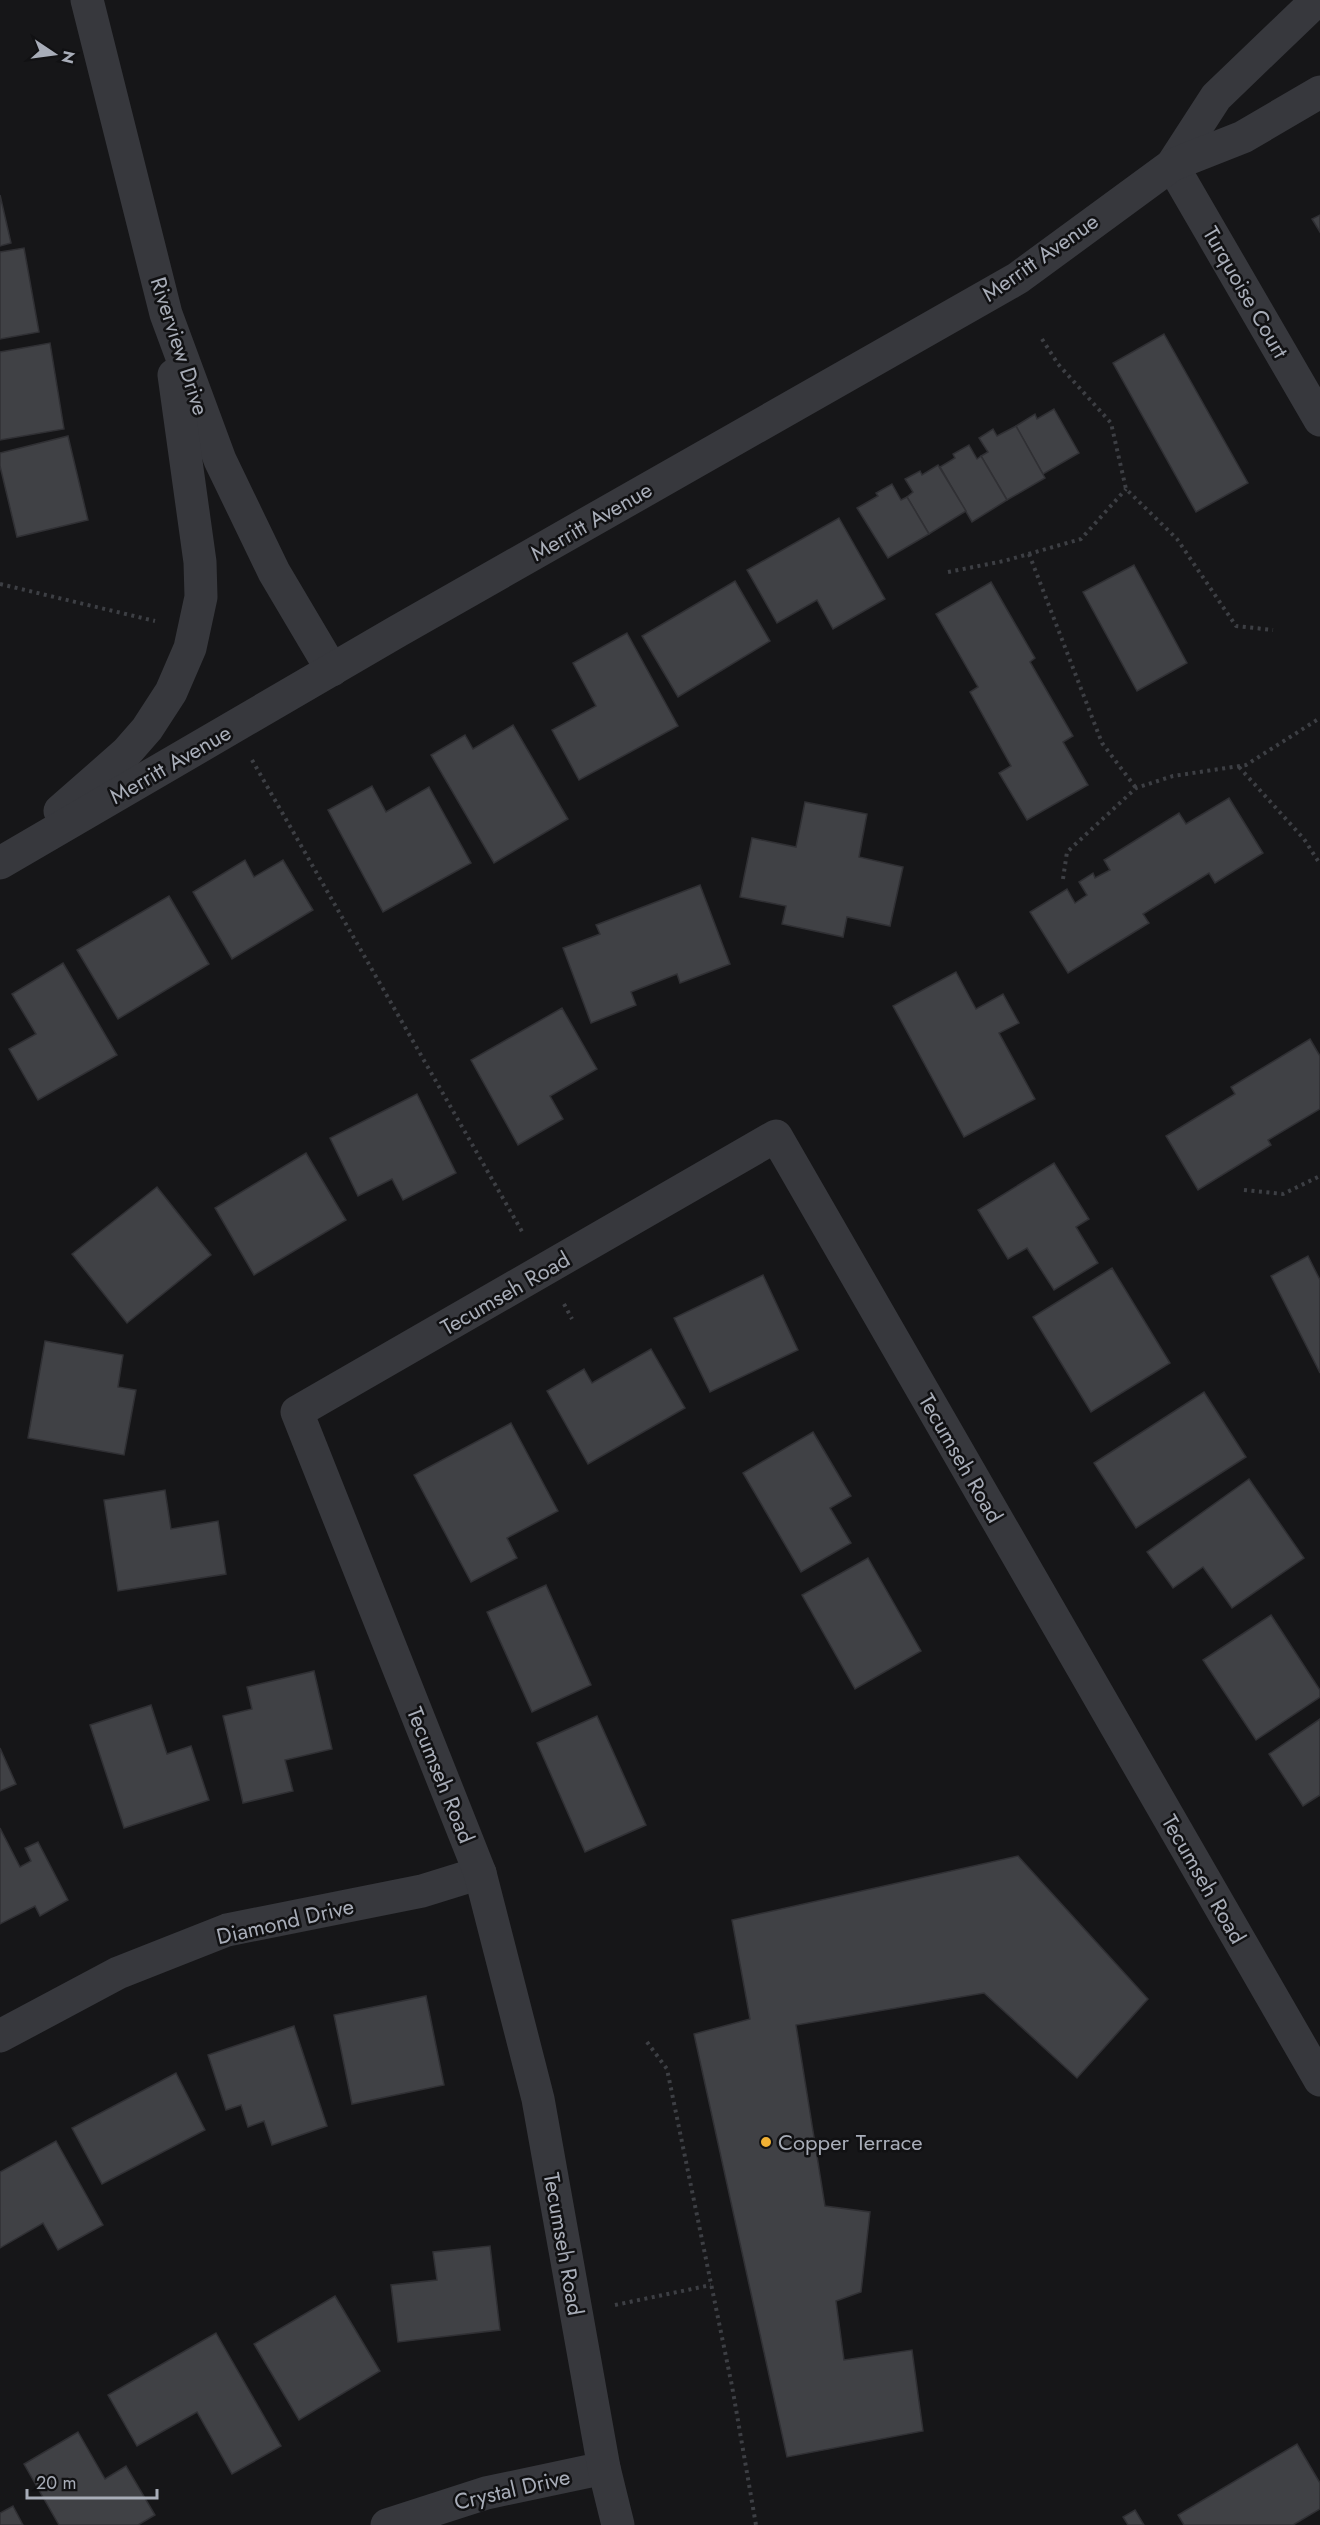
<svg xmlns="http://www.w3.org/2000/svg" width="1320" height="2525" font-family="Jost,sans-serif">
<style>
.building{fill:#404145;stroke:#303034;stroke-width:1.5}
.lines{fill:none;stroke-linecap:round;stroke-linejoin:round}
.path{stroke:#3d3f44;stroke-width:4;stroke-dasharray:3 4.5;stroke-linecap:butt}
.minor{stroke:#37383d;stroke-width:33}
.poi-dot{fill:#f2b134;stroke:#111113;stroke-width:2}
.labels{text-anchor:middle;stroke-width:5;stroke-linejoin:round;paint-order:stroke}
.street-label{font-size:22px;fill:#a8adb8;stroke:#111113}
.poi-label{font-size:22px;fill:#a8adb8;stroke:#111113;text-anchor:start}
</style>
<rect width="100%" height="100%" fill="#161618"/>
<!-- building -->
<g class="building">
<polygon points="0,195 11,243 0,246"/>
<polygon points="1320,215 1320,232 1312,219"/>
<polygon points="24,248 39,332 0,339 0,252"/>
<polygon points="1164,334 1248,483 1196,512 1113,363"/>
<polygon points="50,343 64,429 0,440 0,352"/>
<polygon points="1054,409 1079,453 1043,474 1016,426 1035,414 1037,419"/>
<polygon points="1016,426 1045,478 1007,500 981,456 988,452 979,438 993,429 997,436"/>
<polygon points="68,436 88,520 17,537 0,466 0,453"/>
<polygon points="969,445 977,459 981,456 1007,500 972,522 940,467 955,458 953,454"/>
<polygon points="938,465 966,511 929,534 907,497 913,492 905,479 920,471 922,475"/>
<polygon points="892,484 901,500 907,497 929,534 888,558 857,508 878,496 876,493"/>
<polygon points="839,518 885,599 833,629 817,600 777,623 747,570"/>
<polygon points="1134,565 1187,663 1137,691 1083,592"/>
<polygon points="735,581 770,641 678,697 642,636"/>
<polygon points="991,582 1035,658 1030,662 1073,736 1063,742 1088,785 1027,820 999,773 1011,766 970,692 978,687 936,614"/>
<polygon points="627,633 678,726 579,780 552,730 596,706 573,663"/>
<polygon points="513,725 568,819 494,863 431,755 465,735 473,749"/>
<polygon points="372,786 386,812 429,787 471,863 383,912 328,810"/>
<polygon points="1229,798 1263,853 1215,883 1209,873 1143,914 1149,923 1068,973 1030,912 1067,889 1075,903 1087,895 1079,882 1093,873 1095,878 1110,870 1104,860 1179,813 1186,824"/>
<polygon points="805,802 867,814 859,857 903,867 890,926 847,917 843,937 782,924 786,906 740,897 752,838 796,847"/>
<polygon points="245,860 254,877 283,860 313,910 232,959 193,892"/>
<polygon points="700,885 730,964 680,983 677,974 631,992 636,1005 591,1023 563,948 600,934 596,925"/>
<polygon points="169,896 209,964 118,1019 77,950"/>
<polygon points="63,963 117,1055 38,1100 9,1049 36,1034 12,994"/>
<polygon points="956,972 976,1009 1003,994 1019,1023 999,1033 1035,1099 964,1137 893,1006"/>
<polygon points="562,1008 597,1069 550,1096 563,1119 518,1145 471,1060"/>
<polygon points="1310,1039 1320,1056 1320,1109 1268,1140 1271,1145 1198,1190 1166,1136 1235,1094 1231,1087"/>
<polygon points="417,1094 456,1173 403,1200 392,1179 358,1196 330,1138"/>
<polygon points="306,1153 346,1220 254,1275 215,1208"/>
<polygon points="1054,1163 1089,1219 1076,1227 1098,1263 1054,1290 1027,1248 1008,1259 978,1210"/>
<polygon points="157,1187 211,1255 127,1323 72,1254"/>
<polygon points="1308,1256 1320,1280 1320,1373 1271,1276"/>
<polygon points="1112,1268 1170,1363 1091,1412 1033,1317"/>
<polygon points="763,1275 798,1350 710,1392 674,1318"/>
<polygon points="45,1341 123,1355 118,1387 136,1390 124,1455 28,1438"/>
<polygon points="651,1349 685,1408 588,1464 547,1391 584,1369 592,1383"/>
<polygon points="1204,1392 1246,1457 1136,1528 1094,1463"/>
<polygon points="511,1423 558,1511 507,1538 517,1558 471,1582 414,1475"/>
<polygon points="813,1432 851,1496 830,1508 851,1543 801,1572 743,1473"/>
<polygon points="1249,1479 1304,1558 1232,1608 1203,1567 1173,1588 1147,1552"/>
<polygon points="165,1490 171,1529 218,1521 226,1574 118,1591 104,1500"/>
<polygon points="868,1558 921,1651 855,1689 802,1595"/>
<polygon points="546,1585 591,1685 532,1712 487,1612"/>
<polygon points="1271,1615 1320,1690 1320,1697 1256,1740 1203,1660"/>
<polygon points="314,1671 332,1749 285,1760 293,1791 243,1803 223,1716 252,1709 247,1687"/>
<polygon points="151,1705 167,1754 191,1746 209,1800 124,1828 90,1725"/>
<polygon points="597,1716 646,1825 585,1852 537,1743"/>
<polygon points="1320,1719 1320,1795 1303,1806 1269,1754"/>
<polygon points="0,1748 16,1784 0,1791"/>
<polygon points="0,1828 20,1867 31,1861 25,1848 38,1842 68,1900 40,1916 35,1906 0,1924"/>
<polygon points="1018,1856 1148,1999 1077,2078 984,1993 796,2025 825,2206 870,2212 861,2292 836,2301 844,2360 912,2350 923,2431 787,2457 694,2034 750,2019 732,1920"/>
<polygon points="426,1996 444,2085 352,2104 334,2015"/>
<polygon points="294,2026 327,2126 272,2145 264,2121 248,2127 241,2105 226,2110 208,2055"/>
<polygon points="176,2073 205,2130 102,2184 72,2128"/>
<polygon points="56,2141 103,2225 58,2250 43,2223 0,2248 0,2172"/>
<polygon points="490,2246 500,2330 398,2342 391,2285 437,2280 433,2252"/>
<polygon points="335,2296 380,2371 299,2420 254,2344"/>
<polygon points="216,2333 281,2446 232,2474 197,2412 137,2446 108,2395"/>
<polygon points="78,2432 105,2479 126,2466 155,2515 138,2525 59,2525 24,2464"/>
<polygon points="1297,2444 1320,2483 1320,2509 1293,2525 1184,2525 1178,2515"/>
<polygon points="13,2506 23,2525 0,2525 0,2513"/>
<polygon points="1135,2510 1144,2525 1128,2525 1123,2517"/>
</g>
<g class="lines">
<!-- path -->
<g class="path">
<polyline points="1042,339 1058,364 1111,423 1126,489 1177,539 1236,626 1273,630"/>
<polyline points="1029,554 1102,743 1136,788"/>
<polyline points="948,572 1004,561 1081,539 1126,489"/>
<polyline points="0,584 155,621"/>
<polyline points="252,760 524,1235"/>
<polyline points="1239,767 1304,839 1320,864"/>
<polyline points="1063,879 1067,852 1136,788 1173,776 1246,765 1320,718"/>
<polyline points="1244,1190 1283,1194 1320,1176"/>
<polyline points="564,1304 572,1319"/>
<polyline points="647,2042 667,2069 732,2386 756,2525"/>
<polyline points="615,2305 711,2285"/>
</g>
<!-- minor -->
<g class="minor">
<polyline points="87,0 166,314 220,460 274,572 332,670"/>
<polyline points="1172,165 1320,420"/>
<polyline points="1172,165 1216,97 1317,0"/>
<polyline points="60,811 126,753 147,729 171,692 190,648 201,597 200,562 174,375"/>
<polyline points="0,863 398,631 1018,278 1172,165 1243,137 1320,92"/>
<polyline points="0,2036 118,1973 227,1930 422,1891 480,1873"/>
<polyline points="387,2525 486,2493 604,2468"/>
<polyline points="618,2525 604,2468 538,2099 480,1873 297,1412 776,1136 1320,2080"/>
</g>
</g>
<!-- markers -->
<circle class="poi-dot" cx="766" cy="2142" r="6"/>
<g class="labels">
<!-- street labels -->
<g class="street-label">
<text transform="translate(1040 257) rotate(-35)" y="8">Merritt Avenue</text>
<text transform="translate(1246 292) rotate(60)" y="8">Turquoise Court</text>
<text transform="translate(180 346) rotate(72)" y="8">Riverview Drive</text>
<text transform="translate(591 521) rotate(-30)" y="8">Merritt Avenue</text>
<text transform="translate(170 764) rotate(-30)" y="8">Merritt Avenue</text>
<text transform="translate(505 1293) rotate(-30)" y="8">Tecumseh Road</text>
<text transform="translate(961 1458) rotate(60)" y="8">Tecumseh Road</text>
<text transform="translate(441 1775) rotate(68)" y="8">Tecumseh Road</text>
<text transform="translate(1204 1879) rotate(60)" y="8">Tecumseh Road</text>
<text transform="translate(285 1921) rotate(-13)" y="8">Diamond Drive</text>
<text transform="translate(564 2244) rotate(80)" y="8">Tecumseh Road</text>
<text transform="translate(512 2489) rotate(-13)" y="8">Crystal Drive</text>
</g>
<!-- poi labels -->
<g class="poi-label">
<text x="778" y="2150">Copper Terrace</text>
</g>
</g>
<!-- north arrow -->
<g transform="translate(54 54) rotate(103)" stroke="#111113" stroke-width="4.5" paint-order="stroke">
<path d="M0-4.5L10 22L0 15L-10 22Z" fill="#a8adb8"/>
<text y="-9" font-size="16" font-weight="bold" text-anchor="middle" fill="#a8adb8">N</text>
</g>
<!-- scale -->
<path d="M27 2489v9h130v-9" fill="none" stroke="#a8adb8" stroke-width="3"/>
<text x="36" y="2489" font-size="18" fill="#a8adb8" stroke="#111113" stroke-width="4.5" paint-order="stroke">20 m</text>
</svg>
